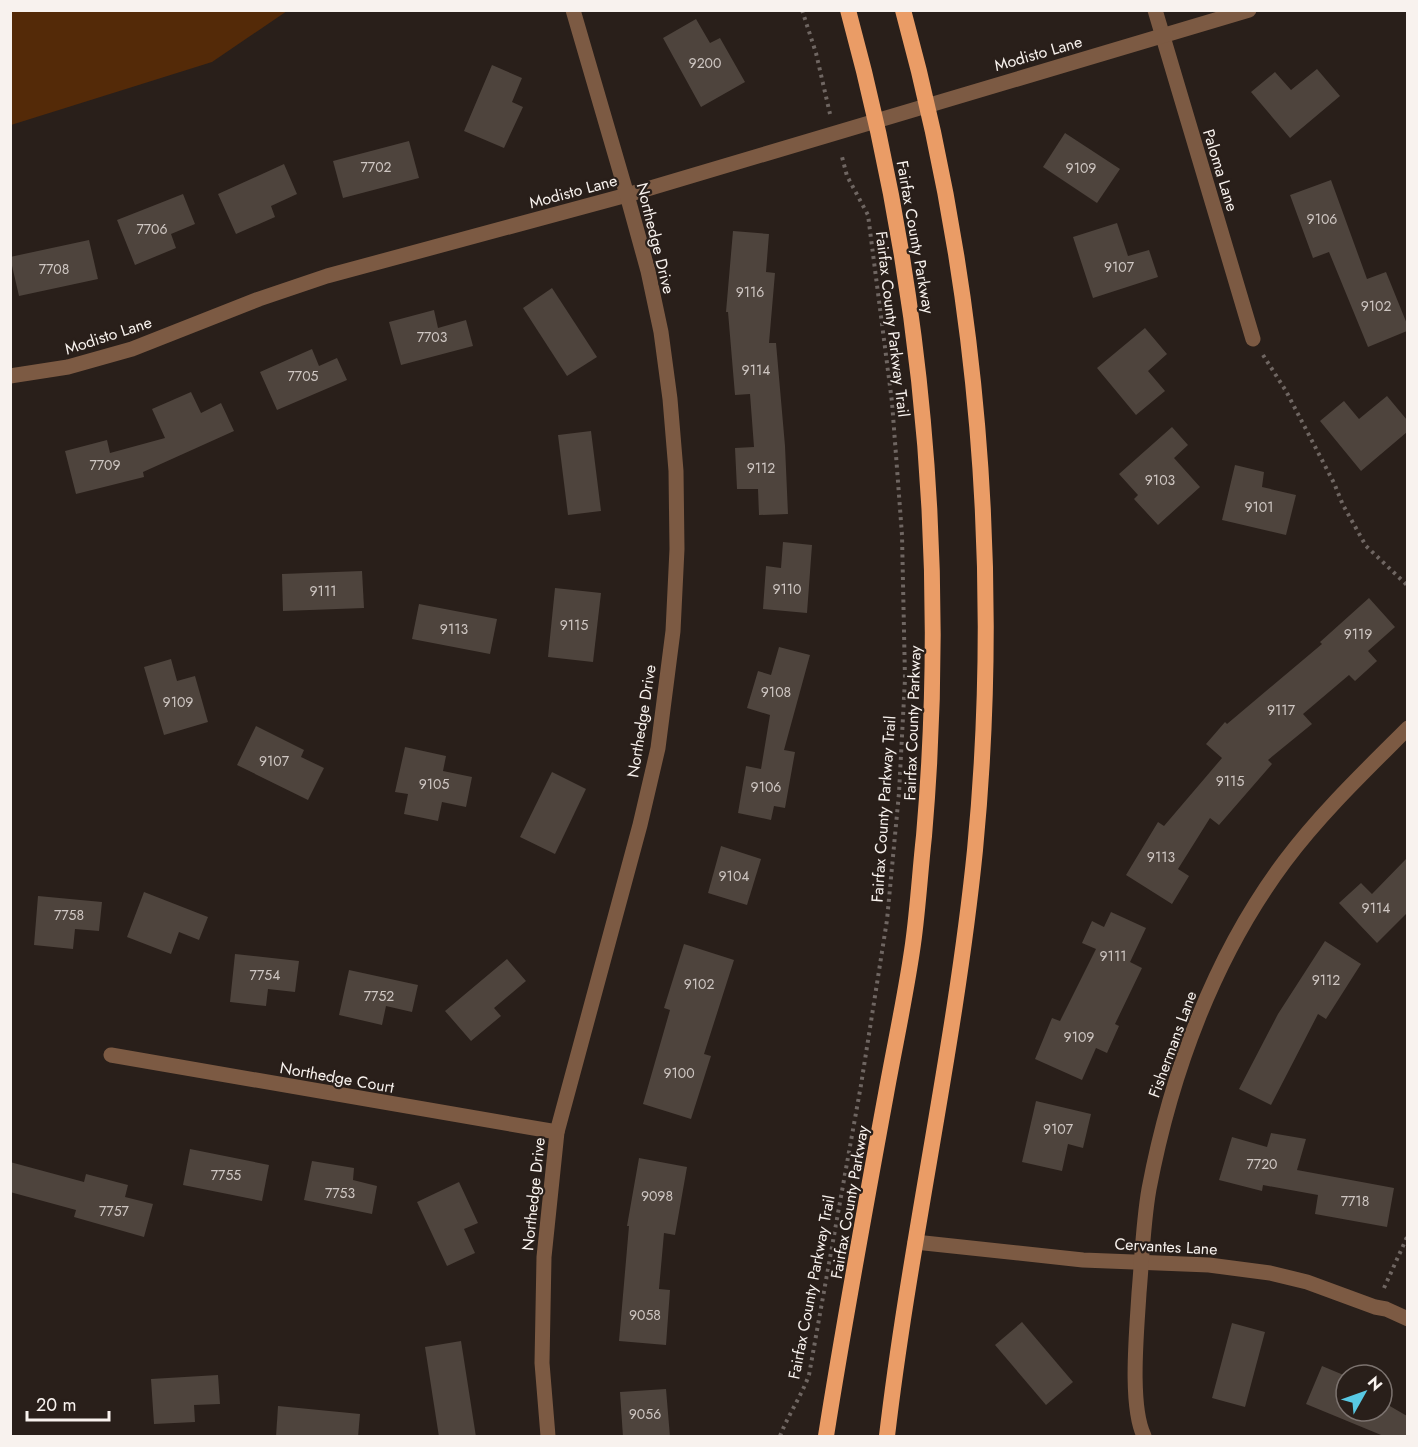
<svg xmlns="http://www.w3.org/2000/svg" width="1418" height="1447" font-family="Jost,sans-serif">
<style>
.green{fill:#542a08}
.building{fill:#4e443d}
.lines{fill:none;stroke-linecap:round;stroke-linejoin:round}
.path{stroke:#6f6662;stroke-width:4;stroke-dasharray:3 4.5;stroke-linecap:butt}
.minor{stroke:#7c5a43;stroke-width:15}
.trunk{stroke:#ea9c66;stroke-width:16}
.labels{text-anchor:middle;stroke-width:4.5;stroke-linejoin:round;paint-order:stroke}
.number-label{font-size:14px;fill:#cec6c2}
.street-label{font-size:16px;fill:#f8f2ee;stroke:#291f1a}
</style>
<rect width="100%" height="100%" fill="#291f1a"/>
<!-- green -->
<polygon class="green" points="11,10 287,10 287,11 212,62 11,125"/>
<!-- building -->
<g class="building">
<polygon points="696,19 710,43 720,38 745,82 701,107 663,38"/>
<polygon points="492,65 522,78 512,102 523,107 504,148 464,131"/>
<polygon points="1317,69 1340,96 1290,138 1251,92 1275,72 1291,90"/>
<polygon points="1065,133 1120,169 1097,203 1043,167"/>
<polygon points="409,141 419,178 343,198 333,161"/>
<polygon points="284,164 297,194 271,206 275,217 236,234 218,194"/>
<polygon points="1331,180 1367,279 1386,272 1407,324 1407,331 1368,347 1329,252 1313,258 1290,195"/>
<polygon points="183,194 195,224 171,234 176,248 135,265 117,220"/>
<polygon points="1117,223 1128,256 1149,250 1158,277 1093,298 1073,237"/>
<polygon points="733,231 769,234 766,272 775,273 769,343 776,343 785,446 788,514 759,515 758,489 737,489 735,448 754,447 750,394 735,395 728,312 726,312"/>
<polygon points="89,240 98,279 19,296 10,257"/>
<polygon points="552,288 597,357 567,376 523,308"/>
<polygon points="434,310 438,328 466,320 473,346 401,365 389,322"/>
<polygon points="1145,328 1167,354 1148,371 1165,391 1136,415 1097,368"/>
<polygon points="312,349 319,366 337,358 347,380 277,410 260,372"/>
<polygon points="191,392 201,413 221,403 234,431 143,472 144,477 76,494 65,451 107,440 110,453 165,438 152,409"/>
<polygon points="1387,396 1407,420 1407,432 1361,471 1320,421 1344,401 1359,419"/>
<polygon points="1172,427 1188,445 1174,458 1200,487 1158,525 1134,499 1138,495 1119,474"/>
<polygon points="591,431 601,511 568,515 558,435"/>
<polygon points="1235,465 1264,472 1262,487 1296,495 1286,535 1222,520"/>
<polygon points="783,542 812,545 807,613 763,609 766,566 781,568"/>
<polygon points="362,571 364,608 283,611 282,574"/>
<polygon points="555,588 601,593 593,662 548,657"/>
<polygon points="1369,598 1395,627 1368,651 1377,661 1355,681 1349,675 1303,714 1312,724 1268,760 1272,764 1219,825 1210,818 1178,869 1189,876 1172,904 1126,875 1158,822 1164,826 1222,758 1206,744 1225,722 1227,724 1322,644 1320,642"/>
<polygon points="419,604 497,619 490,654 412,639"/>
<polygon points="779,647 810,655 784,750 795,752 785,808 774,806 771,820 738,813 746,766 761,769 770,715 747,708 758,671 771,675"/>
<polygon points="171,659 177,681 195,676 208,722 164,735 144,667"/>
<polygon points="256,726 304,750 301,757 324,768 308,800 237,765"/>
<polygon points="405,747 446,756 443,771 472,777 466,807 442,802 438,821 404,814 408,794 395,792"/>
<polygon points="552,772 586,789 555,854 520,837"/>
<polygon points="721,846 761,859 747,905 708,893"/>
<polygon points="1407,858 1407,913 1377,943 1339,903 1361,883 1372,894"/>
<polygon points="144,892 208,917 199,940 179,932 171,954 127,937"/>
<polygon points="38,896 102,902 99,931 75,929 73,949 34,945"/>
<polygon points="1111,912 1146,928 1130,962 1142,968 1115,1024 1119,1026 1107,1053 1096,1048 1082,1080 1035,1059 1052,1018 1060,1021 1096,949 1082,943 1092,921 1104,927"/>
<polygon points="1325,941 1361,964 1326,1019 1318,1014 1271,1105 1239,1089 1278,1014"/>
<polygon points="684,944 734,960 704,1054 711,1056 691,1119 643,1104 670,1010 664,1008"/>
<polygon points="235,954 299,961 295,992 268,989 266,1006 230,1002"/>
<polygon points="507,959 526,981 494,1008 501,1016 471,1041 445,1011"/>
<polygon points="349,970 418,985 412,1012 386,1006 382,1025 339,1015"/>
<polygon points="1036,1101 1091,1114 1083,1148 1068,1144 1062,1171 1022,1162"/>
<polygon points="1271,1133 1306,1139 1297,1170 1394,1188 1387,1227 1315,1214 1318,1195 1263,1185 1262,1191 1219,1180 1232,1137 1267,1147"/>
<polygon points="190,1149 269,1165 262,1201 183,1185"/>
<polygon points="639,1158 687,1167 675,1235 664,1233 659,1289 670,1290 666,1345 619,1341 629,1226 627,1226"/>
<polygon points="312,1161 354,1168 353,1180 377,1186 372,1214 304,1200"/>
<polygon points="10,1162 84,1182 86,1174 128,1185 125,1197 153,1204 144,1237 74,1217 76,1210 10,1192"/>
<polygon points="459,1182 478,1223 464,1229 475,1253 447,1266 417,1202"/>
<polygon points="1022,1322 1073,1382 1046,1405 995,1345"/>
<polygon points="1232,1323 1265,1332 1245,1407 1212,1398"/>
<polygon points="461,1341 476,1437 439,1437 425,1347"/>
<polygon points="1322,1366 1346,1376 1346,1411 1382,1411 1382,1391 1387,1393 1383,1402 1407,1416 1407,1437 1386,1437 1306,1404"/>
<polygon points="218,1375 220,1404 194,1405 195,1422 154,1424 151,1379"/>
<polygon points="666,1389 670,1437 623,1437 620,1392"/>
<polygon points="278,1406 360,1414 358,1437 276,1437"/>
</g>
<g class="lines">
<!-- path -->
<g class="path">
<polyline points="802,10 816,53 830,114"/>
<polyline points="1263,355 1286,391 1334,483 1343,505 1366,546 1408,586"/>
<polyline points="1384,1288 1408,1235"/>
<path d="M780,1436C788,1415 801,1397 809,1375L861,1085L887,920L899,793L905,679L902,535L892,402L868,215L847,176L841,153"/>
</g>
<!-- minor -->
<g class="minor">
<polyline points="1155,10 1253,339"/>
<polyline points="10,376 68,367 132,349 259,299 327,276 627,195 1249,10"/>
<polyline points="111,1055 557,1132"/>
<polyline points="915,1242 1083,1260 1209,1265 1270,1273 1307,1282 1375,1307 1386,1309 1408,1319"/>
<polyline points="548,1436 542,1363 544,1257 557,1132 640,825 658,748 673,631 677,549 676,471 670,399 661,332 648,271 627,195 573,10"/>
<path d="M1144,1436C1129,1405 1137,1329 1139,1293C1142,1259 1143,1223 1149,1189C1171,1073 1214,956 1285,861C1321,813 1365,771 1408,728"/>
</g>
<!-- trunk -->
<g class="trunk">
<path d="M826,1436C844,1322 865,1208 886,1094C895,1044 906,994 913,944C918,908 920,872 924,836C948,558 922,279 848,10"/>
<path d="M887,1436C910,1240 955,1047 975,850C1002,570 978,282 903,10"/>
</g>
</g>
<g class="labels">
<!-- number labels -->
<g class="number-label">
<text x="705" y="68">9200</text>
<text x="376" y="172">7702</text>
<text x="1081" y="173">9109</text>
<text x="1322" y="224">9106</text>
<text x="152" y="234">7706</text>
<text x="1119" y="272">9107</text>
<text x="54" y="274">7708</text>
<text x="750" y="297">9116</text>
<text x="1376" y="311">9102</text>
<text x="432" y="342">7703</text>
<text x="756" y="375">9114</text>
<text x="303" y="381">7705</text>
<text x="105" y="470">7709</text>
<text x="761" y="473">9112</text>
<text x="1160" y="485">9103</text>
<text x="1259" y="512">9101</text>
<text x="787" y="594">9110</text>
<text x="323" y="596">9111</text>
<text x="574" y="630">9115</text>
<text x="454" y="634">9113</text>
<text x="1358" y="639">9119</text>
<text x="776" y="697">9108</text>
<text x="178" y="707">9109</text>
<text x="1281" y="715">9117</text>
<text x="274" y="766">9107</text>
<text x="1230" y="786">9115</text>
<text x="434" y="789">9105</text>
<text x="766" y="792">9106</text>
<text x="1161" y="862">9113</text>
<text x="734" y="881">9104</text>
<text x="1376" y="913">9114</text>
<text x="69" y="920">7758</text>
<text x="1113" y="961">9111</text>
<text x="265" y="980">7754</text>
<text x="1326" y="985">9112</text>
<text x="699" y="989">9102</text>
<text x="379" y="1001">7752</text>
<text x="1079" y="1042">9109</text>
<text x="679" y="1078">9100</text>
<text x="1058" y="1134">9107</text>
<text x="1262" y="1169">7720</text>
<text x="226" y="1180">7755</text>
<text x="340" y="1198">7753</text>
<text x="657" y="1201">9098</text>
<text x="1355" y="1206">7718</text>
<text x="114" y="1216">7757</text>
<text x="645" y="1320">9058</text>
<text x="645" y="1419">9056</text>
</g>
<!-- street labels -->
<g class="street-label">
<text transform="translate(1038 53) rotate(-16)" y="6">Modisto Lane</text>
<text transform="translate(1221 170) rotate(73)" y="6">Paloma Lane</text>
<text transform="translate(573 191) rotate(-15)" y="6">Modisto Lane</text>
<text transform="translate(916 237) rotate(80)" y="6">Fairfax County Parkway</text>
<text transform="translate(656 238) rotate(76)" y="6">Northedge Drive</text>
<text transform="translate(893 324) rotate(83)" y="6">Fairfax County Parkway Trail</text>
<text transform="translate(108 335) rotate(-18)" y="6">Modisto Lane</text>
<text transform="translate(641 721) rotate(-81)" y="6">Northedge Drive</text>
<text transform="translate(912 723) rotate(-88)" y="6">Fairfax County Parkway</text>
<text transform="translate(883 809) rotate(-86)" y="6">Fairfax County Parkway Trail</text>
<text transform="translate(1172 1044) rotate(-70)" y="6">Fishermans Lane</text>
<text transform="translate(337 1077) rotate(10)" y="6">Northedge Court</text>
<text transform="translate(533 1194) rotate(-84)" y="6">Northedge Drive</text>
<text transform="translate(849 1202) rotate(-80)" y="6">Fairfax County Parkway</text>
<text transform="translate(1166 1246) rotate(3)" y="6">Cervantes Lane</text>
<text transform="translate(811 1287) rotate(-79)" y="6">Fairfax County Parkway Trail</text>
</g>
</g>
<!-- border -->
<rect width="1418" height="1447" fill="none" stroke="#f8f2ee" stroke-width="24"/>
<!-- north arrow -->
<g transform="translate(1364 1393) rotate(50)"><circle r="28" fill="#291f1a" stroke="#7c736f" stroke-width="1.5"/>
<path d="M0-4.5L10 22L0 15L-10 22Z" fill="#58c9e4"/>
<text y="-9" font-size="16" font-weight="bold" text-anchor="middle" fill="#f8f2ee">N</text>
</g>
<!-- scale -->
<path d="M27 1411v9h82v-9" fill="none" stroke="#f8f2ee" stroke-width="3"/>
<text x="36" y="1411" font-size="18" fill="#f8f2ee" stroke="#291f1a" stroke-width="4.5" paint-order="stroke">20 m</text>
</svg>
